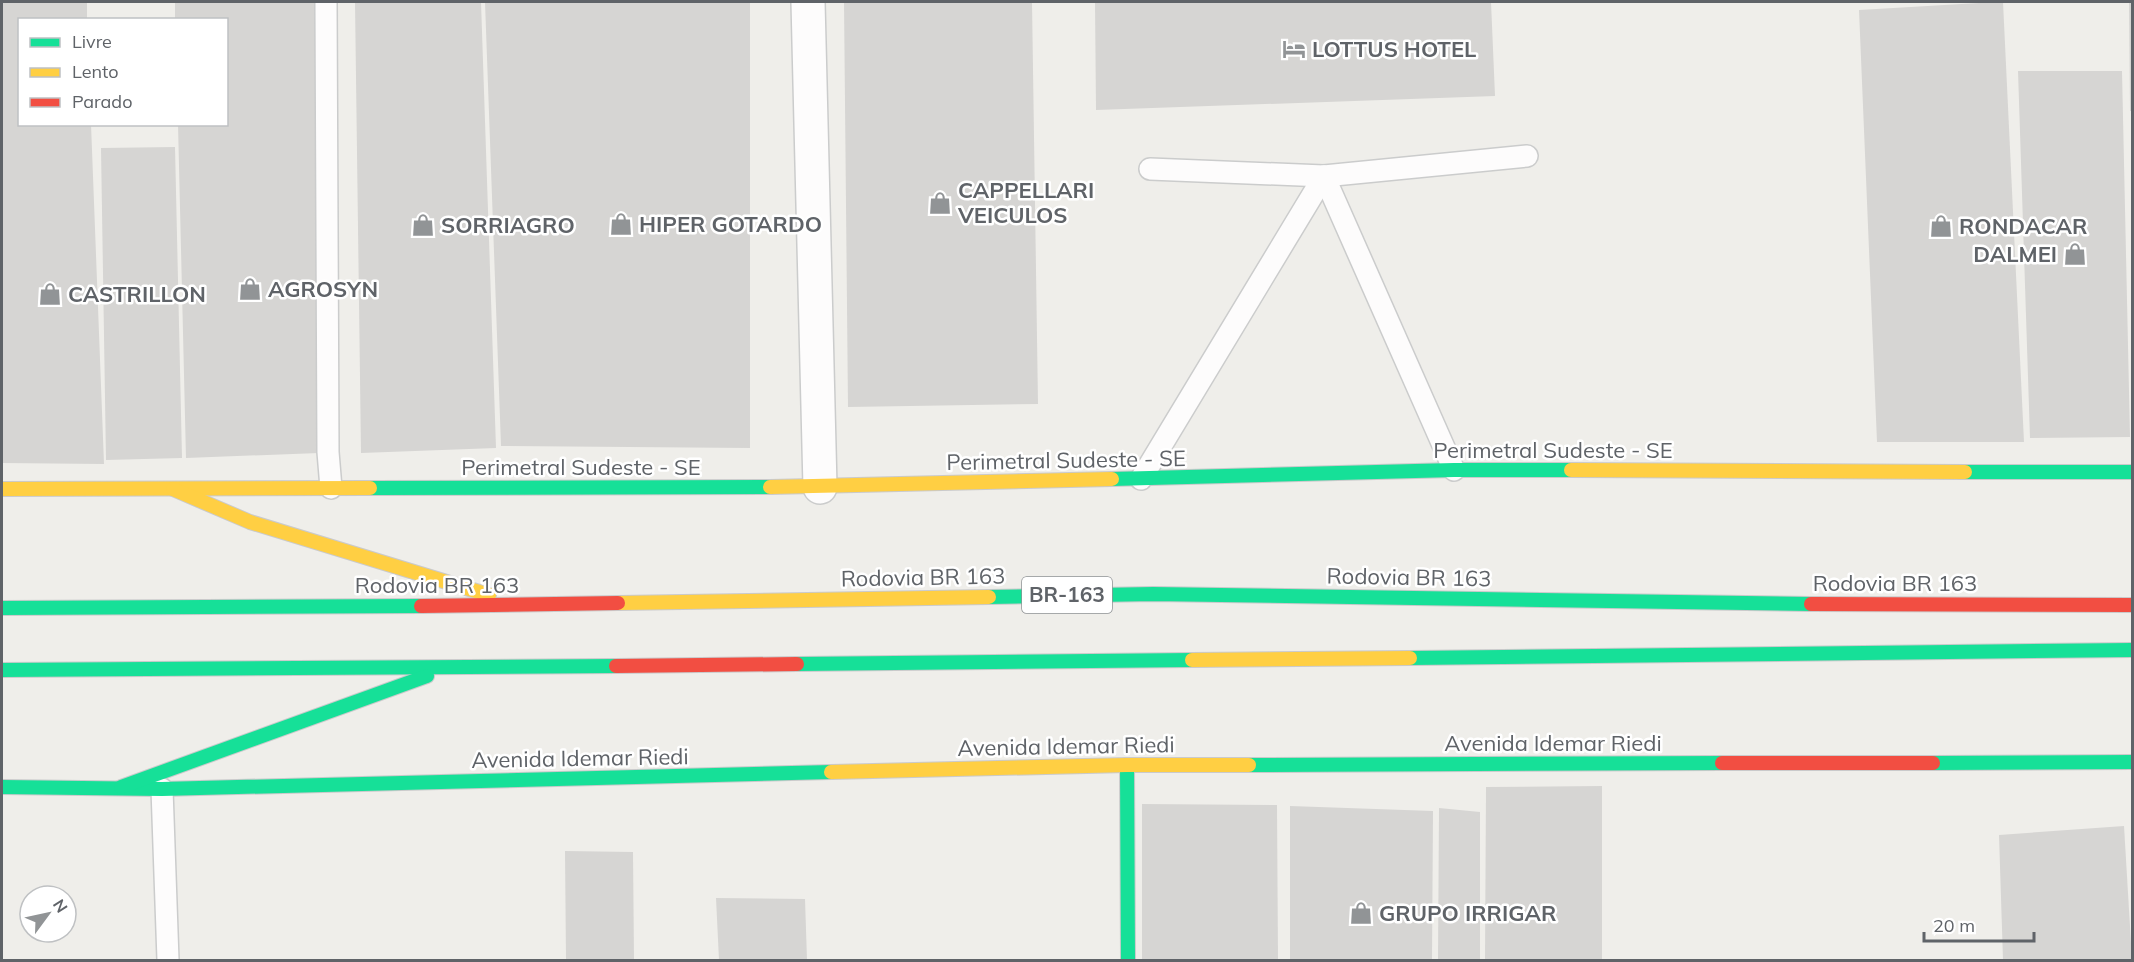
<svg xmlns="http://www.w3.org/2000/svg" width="2134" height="962" font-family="Mulish,sans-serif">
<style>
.building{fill:#d6d5d3}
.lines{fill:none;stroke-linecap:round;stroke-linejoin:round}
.lane-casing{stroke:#cbcccc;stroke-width:24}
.street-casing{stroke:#cbcccc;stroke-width:36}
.fast-casing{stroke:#cacacb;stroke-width:16}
.slow-casing{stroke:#cacacb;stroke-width:16}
.jam-casing{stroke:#cacacb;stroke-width:16}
.lane{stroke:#fdfcfc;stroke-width:21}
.street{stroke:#fdfcfc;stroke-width:33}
.fast{stroke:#16e098;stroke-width:14}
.slow{stroke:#ffcf43;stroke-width:14}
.jam{stroke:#f24e42;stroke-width:14}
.labels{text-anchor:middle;stroke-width:5;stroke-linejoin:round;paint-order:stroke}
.shield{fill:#fff;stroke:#8f9295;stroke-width:1.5}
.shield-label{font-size:21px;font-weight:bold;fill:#5f6368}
.poi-label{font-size:22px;font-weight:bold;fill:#5f6368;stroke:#fff;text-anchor:start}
.street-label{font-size:22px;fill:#5f6368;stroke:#fff}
</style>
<rect width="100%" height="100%" fill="#efeeea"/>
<!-- building -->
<g class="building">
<polygon points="2,2 87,2 87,20 20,20 20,124 91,124 104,464 2,463"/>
<polygon points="175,2 317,2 319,453 186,458 178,124 226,124 226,20 175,20"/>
<polygon points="355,2 481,2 496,448 361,453"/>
<polygon points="485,2 750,2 750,448 501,446"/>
<polygon points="844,2 1032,2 1038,404 848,407"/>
<polygon points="1095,2 1491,2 1495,96 1096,110"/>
<polygon points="1996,2 2003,2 2024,442 1877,442 1859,10"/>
<polygon points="2129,2 2132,2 2132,111 2130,111"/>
<polygon points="2018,71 2122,71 2130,437 2030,438"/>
<polygon points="175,147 182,458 106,460 101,148"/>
<polygon points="1602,786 1602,960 1485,960 1486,787"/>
<polygon points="1142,804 1277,805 1278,960 1142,960"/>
<polygon points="1290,806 1433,811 1432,960 1290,960"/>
<polygon points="1439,808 1480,812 1480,960 1438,960"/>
<polygon points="2124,826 2132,960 2003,960 1999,835"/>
<polygon points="565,851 633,852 634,960 566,960"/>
<polygon points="716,898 805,899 807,960 719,960"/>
</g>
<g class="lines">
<!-- lane casing -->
<g class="lane-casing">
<g id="lane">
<polyline points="326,2 328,452 331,488"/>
<polyline points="1150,169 1324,176 1527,156"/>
<polyline points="1324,176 1454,470"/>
<polyline points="1141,479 1324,176"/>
<polyline points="162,789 168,960"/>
</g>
</g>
<!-- street casing -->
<g class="street-casing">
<polyline id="street" points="808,2 820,487"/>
</g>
<!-- fast casing -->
<g class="fast-casing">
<g id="fast">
<polyline points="1965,472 2132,472"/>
<polyline points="1112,479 1454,470 1571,470"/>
<polyline points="370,488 770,487"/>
<polyline points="989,597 1153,594 1811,604"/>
<polyline points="2,608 421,606"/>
<polyline points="1410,658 2132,650"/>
<polyline points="797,664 1192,660"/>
<polyline points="2,670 616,666"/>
<polyline points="1933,763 2132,762"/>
<polyline points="1127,765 1128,960"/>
<polyline points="1249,765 1722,763"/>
<polyline points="2,787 162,789 831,772"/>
<polyline points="121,787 427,676"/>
</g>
</g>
<!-- slow casing -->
<g class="slow-casing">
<g id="slow">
<polyline points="1571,470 1965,472"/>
<polyline points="770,487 1112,479"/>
<polyline points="2,489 370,488"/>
<polyline points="173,489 250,522 489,595"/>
<polyline points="618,603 989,597"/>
<polyline points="1192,660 1410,658"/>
<polyline points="831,772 1127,765 1249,765"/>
</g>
</g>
<!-- jam casing -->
<g class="jam-casing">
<g id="jam">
<polyline points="1811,604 2132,605"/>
<polyline points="421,606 618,603"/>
<polyline points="616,666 797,664"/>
<polyline points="1722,763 1933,763"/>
</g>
</g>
<!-- lane -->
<use href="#lane" class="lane"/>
<!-- street -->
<use href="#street" class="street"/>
<!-- fast -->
<use href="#fast" class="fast"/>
<!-- slow -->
<use href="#slow" class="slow"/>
<!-- jam -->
<use href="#jam" class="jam"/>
</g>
<!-- icons -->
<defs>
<g id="hotel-bare" transform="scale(1.8)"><path d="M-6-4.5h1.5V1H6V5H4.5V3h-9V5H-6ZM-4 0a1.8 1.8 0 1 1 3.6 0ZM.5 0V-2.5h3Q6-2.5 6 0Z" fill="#919496" stroke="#fff" stroke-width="2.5" paint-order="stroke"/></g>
<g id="shop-bare" transform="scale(1.8)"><path d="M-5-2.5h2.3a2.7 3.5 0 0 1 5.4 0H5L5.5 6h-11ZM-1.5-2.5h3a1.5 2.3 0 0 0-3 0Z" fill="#919496" stroke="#fff" stroke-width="2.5" paint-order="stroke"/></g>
</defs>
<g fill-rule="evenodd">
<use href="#hotel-bare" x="1294" y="49"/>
<use href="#shop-bare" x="940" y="203"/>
<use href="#shop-bare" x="621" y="224"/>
<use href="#shop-bare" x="423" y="225"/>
<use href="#shop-bare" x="1941" y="226"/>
<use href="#shop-bare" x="2075" y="254"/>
<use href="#shop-bare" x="250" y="289"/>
<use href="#shop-bare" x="50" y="294"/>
<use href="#shop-bare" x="1361" y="913"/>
</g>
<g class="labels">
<!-- shield labels -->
<rect class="shield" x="1022" y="577" width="90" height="36" rx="4.5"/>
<g class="shield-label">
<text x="1067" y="602">BR-163</text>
</g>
<!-- poi labels -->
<g class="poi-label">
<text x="1312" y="57">LOTTUS HOTEL</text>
<text x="958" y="198">CAPPELLARI<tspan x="958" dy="25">VEICULOS</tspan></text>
<text x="639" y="232">HIPER GOTARDO</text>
<text x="441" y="233">SORRIAGRO</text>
<text x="1959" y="234">RONDACAR</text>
<text x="2057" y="262" text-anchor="end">DALMEI</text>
<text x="268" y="297">AGROSYN</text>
<text x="68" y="302">CASTRILLON</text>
<text x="1379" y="921">GRUPO IRRIGAR</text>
</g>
<!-- street labels -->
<g class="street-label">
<text x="1553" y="458">Perimetral Sudeste - SE</text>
<text transform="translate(1066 460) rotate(-1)" y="8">Perimetral Sudeste - SE</text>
<text x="581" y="475">Perimetral Sudeste - SE</text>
<text transform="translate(923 577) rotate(-1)" y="8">Rodovia BR 163</text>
<text transform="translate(1409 577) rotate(1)" y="8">Rodovia BR 163</text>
<text x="1895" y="591">Rodovia BR 163</text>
<text x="437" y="593">Rodovia BR 163</text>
<text x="1553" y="751">Avenida Idemar Riedi</text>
<text transform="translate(1066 746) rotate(-1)" y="8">Avenida Idemar Riedi</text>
<text transform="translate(580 758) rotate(-1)" y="8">Avenida Idemar Riedi</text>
</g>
</g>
<!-- border -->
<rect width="2134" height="962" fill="none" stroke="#5f6368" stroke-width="6"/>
<!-- legend -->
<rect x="18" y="18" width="210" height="108" fill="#ffffff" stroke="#bfc1c3" stroke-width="1.5"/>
<rect x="30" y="38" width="30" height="9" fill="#16e098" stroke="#bfc1c3" stroke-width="1.5"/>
<text x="72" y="48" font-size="18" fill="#5f6368">Livre</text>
<rect x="30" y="68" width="30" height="9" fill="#ffcf43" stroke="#bfc1c3" stroke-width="1.5"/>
<text x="72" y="78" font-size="18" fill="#5f6368">Lento</text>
<rect x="30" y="98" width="30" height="9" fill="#f24e42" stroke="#bfc1c3" stroke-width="1.5"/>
<text x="72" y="108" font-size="18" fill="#5f6368">Parado</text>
<!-- north arrow -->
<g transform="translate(48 914) rotate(57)"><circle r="28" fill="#ffffff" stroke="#bfc1c3" stroke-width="1.5"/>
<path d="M0-4.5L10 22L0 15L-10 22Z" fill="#919496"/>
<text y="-9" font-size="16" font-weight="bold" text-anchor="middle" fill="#5f6368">N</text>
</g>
<!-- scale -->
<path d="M1924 932v9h110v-9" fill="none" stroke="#5f6368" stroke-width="3"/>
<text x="1933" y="932" font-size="18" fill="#5f6368" stroke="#ffffff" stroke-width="4.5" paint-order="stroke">20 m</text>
</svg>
